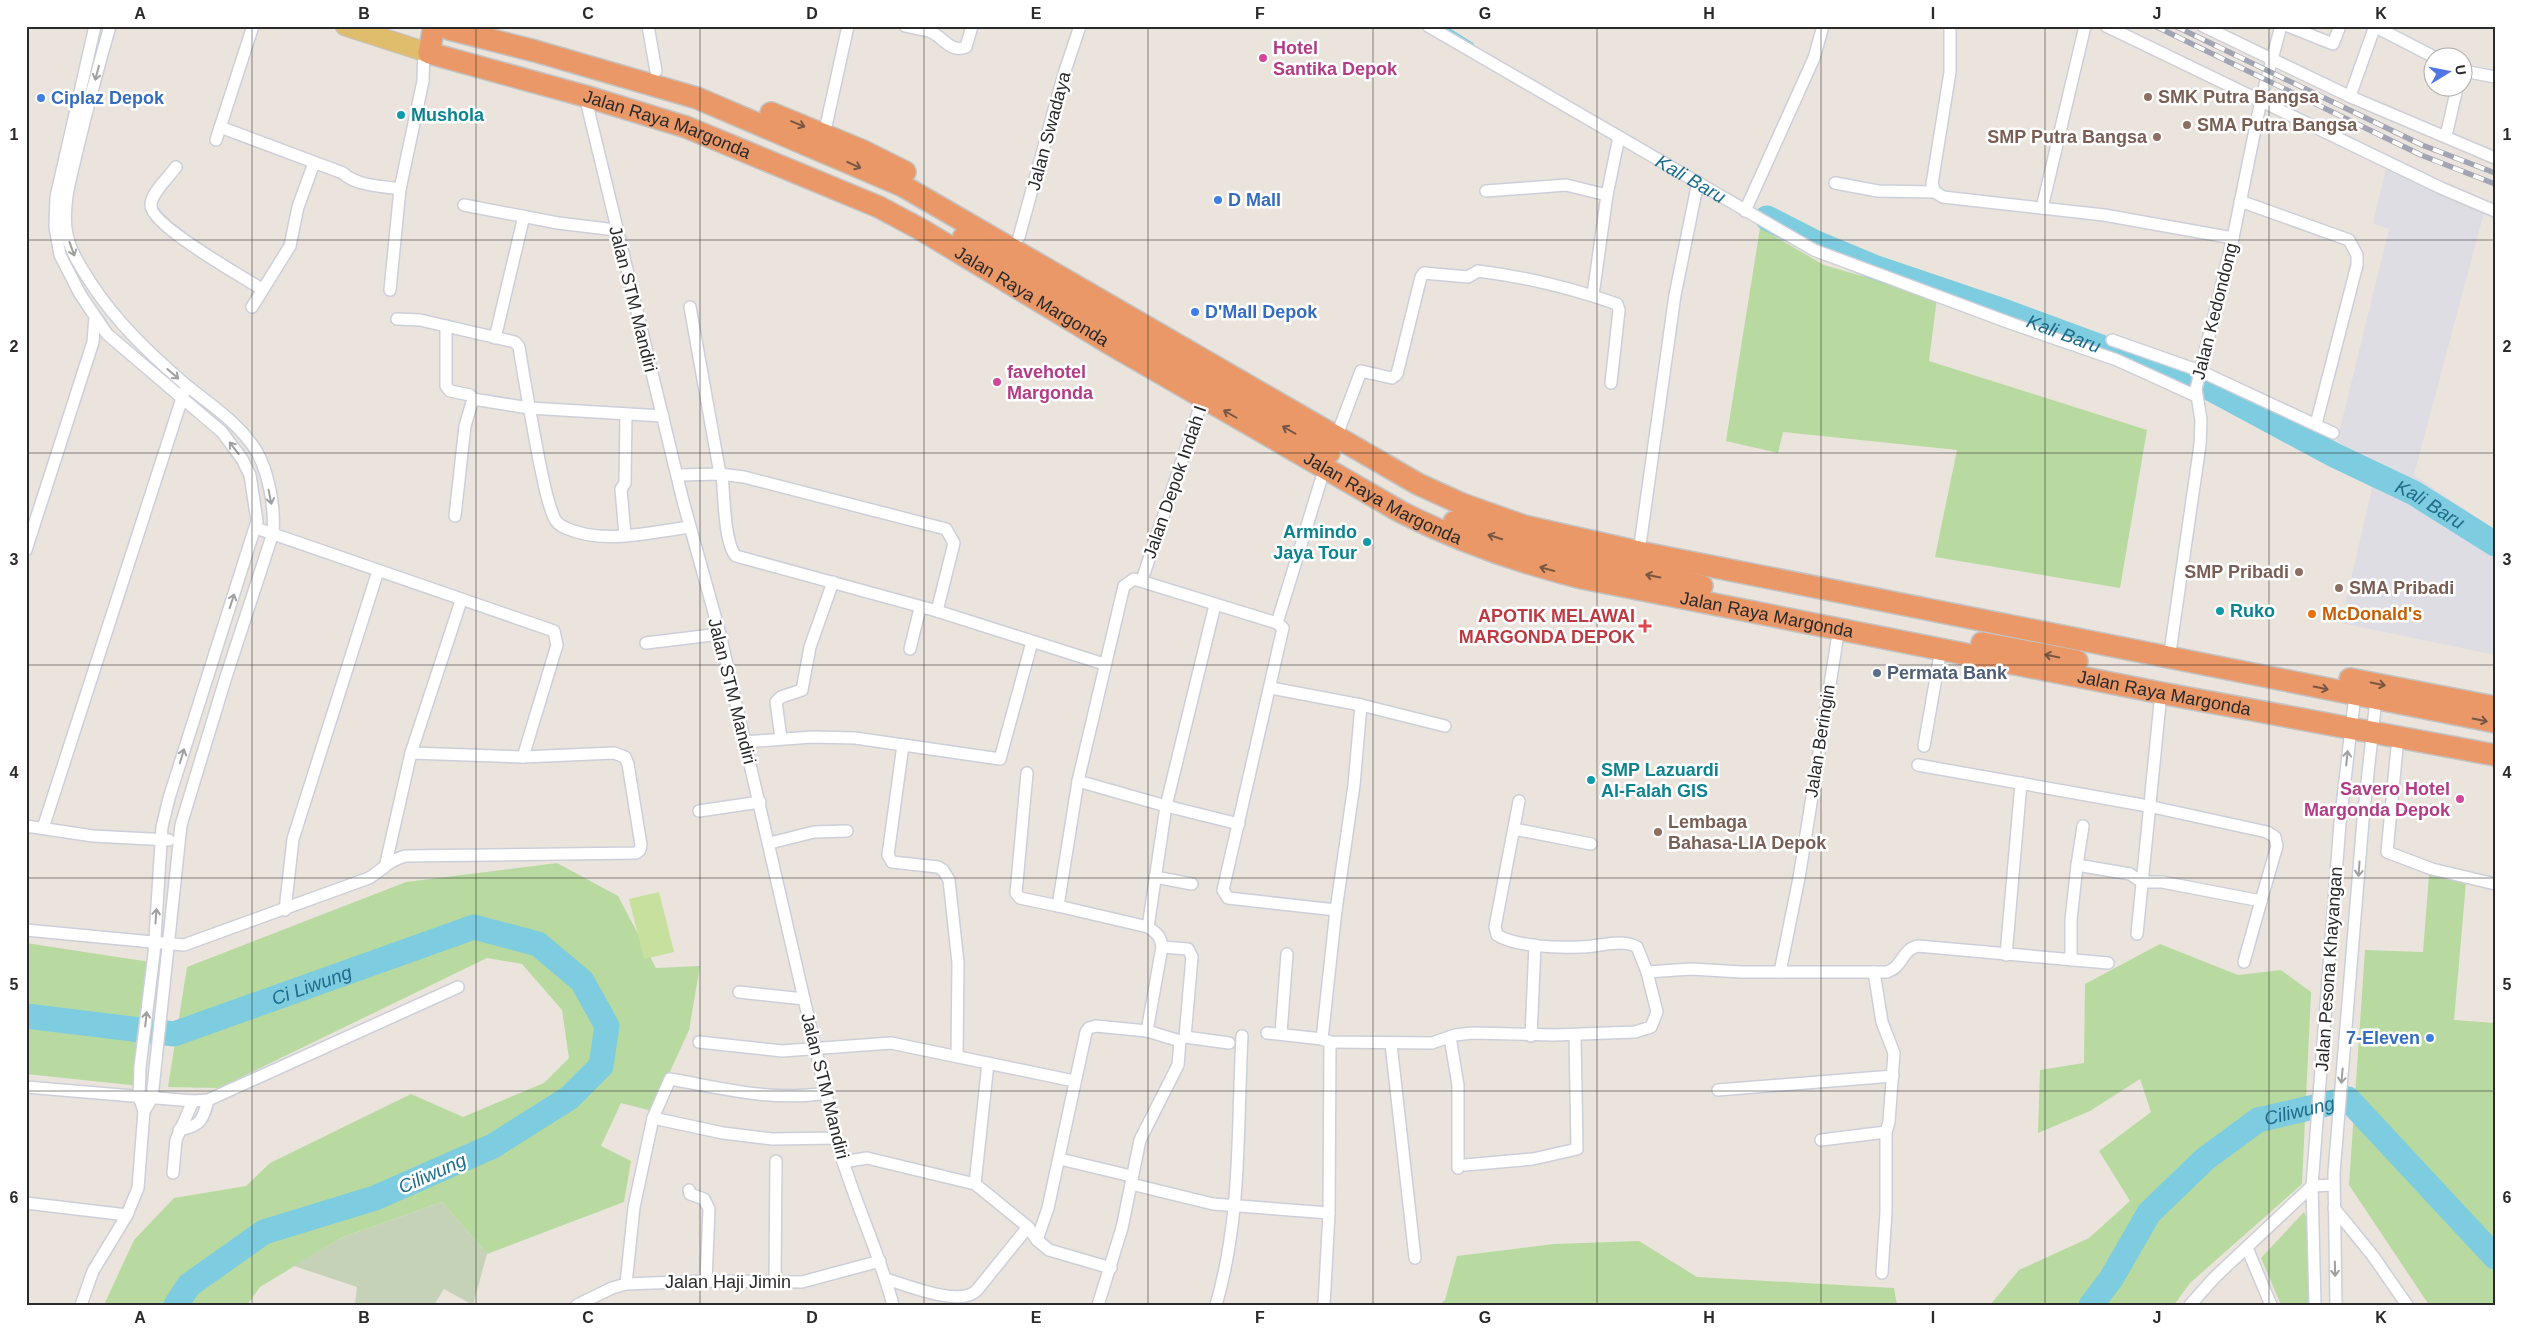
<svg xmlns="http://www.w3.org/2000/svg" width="2521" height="1331" font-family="Arial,sans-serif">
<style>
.industrial{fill:#dedde3}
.green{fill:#b8daa0}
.cemetery{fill:#c6d2b7}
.pitch{fill:#c8e09d}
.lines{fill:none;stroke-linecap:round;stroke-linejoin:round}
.stream{stroke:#7dcce0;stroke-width:4.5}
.river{stroke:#7dcce0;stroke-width:25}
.street-casing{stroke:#cccfd9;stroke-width:14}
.primary-casing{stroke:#c3c3c3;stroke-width:21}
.highway-casing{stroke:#c3c3c3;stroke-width:24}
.street{stroke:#fff;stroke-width:11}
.primary{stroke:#dfbd6d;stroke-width:19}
.highway{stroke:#eb9868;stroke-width:21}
.rail-casing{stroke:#a1a4b2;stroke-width:5.5}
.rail{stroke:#fff;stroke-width:4;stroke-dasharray:11;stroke-linecap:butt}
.oneway{stroke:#9f9f9f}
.oneway2{stroke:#775643}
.grid{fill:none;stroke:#2a2a2a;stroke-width:1;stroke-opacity:0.55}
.hotel-dot{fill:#d1479c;stroke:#fff;stroke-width:2}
.education-dot{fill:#8d6e63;stroke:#fff;stroke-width:2}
.shop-dot{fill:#3f7fe0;stroke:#fff;stroke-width:2}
.culture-dot{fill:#0f9aa8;stroke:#fff;stroke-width:2}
.food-dot{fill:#e8710a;stroke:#fff;stroke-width:2}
.health-dot{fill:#e0444e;stroke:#fff;stroke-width:2}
.service-dot{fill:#5c6f8a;stroke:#fff;stroke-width:2}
.labels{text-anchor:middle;stroke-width:5;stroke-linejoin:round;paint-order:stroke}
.hotel-label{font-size:18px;font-weight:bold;fill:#b23c85;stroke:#fff;text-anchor:start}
.education-label{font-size:18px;font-weight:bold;fill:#785e54;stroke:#fff;text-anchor:start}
.shop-label{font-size:18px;font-weight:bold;fill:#366cbe;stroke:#fff;text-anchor:start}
.culture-label{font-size:18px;font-weight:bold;fill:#0d838f;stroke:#fff;text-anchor:start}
.street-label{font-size:18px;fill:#2a2a2a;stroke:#fff}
.food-label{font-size:18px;font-weight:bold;fill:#c56008;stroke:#fff;text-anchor:start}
.health-label{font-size:18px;font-weight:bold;fill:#be3a42;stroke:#fff;text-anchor:end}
.service-label{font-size:18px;font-weight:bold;fill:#4e5e75;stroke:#fff;text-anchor:start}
.water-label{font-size:19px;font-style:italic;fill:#1d6c8a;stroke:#fff}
.neatline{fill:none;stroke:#2a2a2a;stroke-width:2}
.grid-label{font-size:16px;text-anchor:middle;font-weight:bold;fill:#2a2a2a}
</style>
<rect width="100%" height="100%" fill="#eae4dd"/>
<!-- industrial -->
<polygon class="industrial" points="2389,155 2439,181 2487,201 2414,475 2495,530 2495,655 2341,623 2376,470 2337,441 2389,229 2373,223"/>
<!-- green -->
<g class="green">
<polygon points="1760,228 1824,265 1937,298 1929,361 2147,430 2120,588 1935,557 1957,450 1783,432 1778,453 1726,441"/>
<polygon points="557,863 618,896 656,968 700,966 689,1030 652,1111 621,1103 601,1146 631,1161 624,1202 487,1254 442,1202 341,1238 260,1287 247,1305 104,1305 134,1240 174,1198 246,1186 270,1163 411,1094 463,1117 544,1083 569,1058 562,1010 522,964 487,958 219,1088 168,1087 187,967 406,882"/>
<polygon points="2430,863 2467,871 2454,1020 2495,1023 2495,1305 2429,1305 2349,1185 2365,950 2423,952"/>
<polygon points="26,943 150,962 140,1086 26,1074"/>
<polygon points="2160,944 2238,975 2281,970 2311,992 2302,1184 2190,1283 2174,1305 1990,1305 2019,1270 2089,1238 2130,1201 2099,1151 2151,1112 2140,1079 2090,1111 2038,1133 2040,1070 2084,1063 2085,984"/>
<polygon points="2304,1212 2309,1224 2312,1305 2281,1305 2261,1258"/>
<polygon points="1639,1241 1697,1277 1894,1288 1897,1305 1439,1305 1445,1300 1457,1256 1554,1244"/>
</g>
<!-- cemetery -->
<polygon class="cemetery" points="442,1202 487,1254 473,1305 444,1289 434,1305 355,1305 357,1287 294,1266 341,1238"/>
<!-- pitch -->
<polygon class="pitch" points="659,892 674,952 644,959 629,899"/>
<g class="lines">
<!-- stream -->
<polyline class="stream" points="1442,26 1472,45"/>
<!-- river -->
<g class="river">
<path id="s1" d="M1767,218L1814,242L1874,267L1995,308L2204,385L2334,455L2414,493L2495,544"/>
<path id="s2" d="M26,1016L174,1034L474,927L538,944L582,981L607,1026L601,1066L569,1098L493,1146L375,1198L264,1232L189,1285L176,1305"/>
<path id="s3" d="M2091,1305L2111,1279L2149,1213L2205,1159L2258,1120L2348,1099L2495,1257"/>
</g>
<!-- street casing -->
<g class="street-casing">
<g id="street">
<path d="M110,26C98,68 87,109 77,151C71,177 63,202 66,229C69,250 80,266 91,283C117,323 150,354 186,385C211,405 240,424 257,452C269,474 275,508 273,533L225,680L181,825L152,1098L144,1111"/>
<polyline points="648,26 656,71"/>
<path d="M905,26C913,28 921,29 929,31C942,35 950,54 966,47L972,26"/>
<path id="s4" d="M1428,26L1814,250L2013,324L2117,360L2196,396"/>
<polyline points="1950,26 1950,72 1932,184 1935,192 1943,197 2104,215 2233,238"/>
<polyline points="2106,26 2441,188 2495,211"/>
<polyline points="2203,26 2351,97 2495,158"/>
<polyline points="2288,26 2333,44 2340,26"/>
<polyline points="2374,26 2436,58"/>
<polyline points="2464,71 2495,77"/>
<path d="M585,96L683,501L720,634L836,1138C851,1195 878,1248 893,1305"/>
<polyline points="2350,96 2375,26"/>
<path d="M220,127L343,173C356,186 382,186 400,189"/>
<polyline points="824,135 848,26"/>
<polyline points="2446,136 2457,88"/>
<polyline points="216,140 253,26"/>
<path d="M176,167C169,177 151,193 151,205C149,224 244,278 262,289"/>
<polyline points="1835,183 1878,191 1935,192"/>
<polyline points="1486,191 1566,185 1607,195"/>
<polyline points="2240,201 2349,240 2357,255 2357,265 2316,424"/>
<polyline points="464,205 558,223 616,230"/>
<polyline points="2042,208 2085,26"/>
<polyline points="1745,211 1814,58 1823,26"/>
<polyline points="1019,237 1063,77 1080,26"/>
<polyline points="390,290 400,189 423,81 424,51"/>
<polyline points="1593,295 1607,195 1619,137"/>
<polyline points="252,307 290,246 298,207 314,163"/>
<polyline points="690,307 720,474"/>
<path d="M397,319L420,320L515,342L519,347C525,385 532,422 539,460C543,478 546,498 553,515C555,521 560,526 566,528C602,545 652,532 690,527"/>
<polyline points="446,326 446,386 450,391 470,395 473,399 465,426 455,516"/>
<polyline points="495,338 524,216"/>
<polyline points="2112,340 2200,371 2333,433"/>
<polyline points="473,399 529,408 663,416"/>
<path d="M1340,427L1361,371L1392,378L1397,374L1421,277L1424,273L1468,277L1478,271C1526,277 1571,288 1617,304L1619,310L1611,383"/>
<path d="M722,474C724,492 724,544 736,556L937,611L1104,664"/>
<polyline points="678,475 720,474 744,477 946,529 954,543 937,611"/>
<polyline points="625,535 621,489 625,483 626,414"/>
<polyline points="26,550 93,342 95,317"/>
<polyline points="1639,552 1675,295 1698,182"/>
<polyline points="1142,580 1204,395"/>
<polyline points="1277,623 1325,467"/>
<polyline points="646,643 720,634"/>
<polyline points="910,649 920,608"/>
<polyline points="2169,659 2200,445 2201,420 2196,389 2233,238 2261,100 2281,26"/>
<polyline points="1271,688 1361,705 1445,726"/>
<polyline points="2398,737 2387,852 2432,869 2495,884"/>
<polyline points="781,738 776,702 781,697 802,690 810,647 833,582"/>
<polyline points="744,742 812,737 855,738 1000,759 1032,642"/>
<polyline points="903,745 888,855 892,862 938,867 943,870 949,880 958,963 957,1056"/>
<polyline points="1924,746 1941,649"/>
<polyline points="411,753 523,757"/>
<polyline points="1918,765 2148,806 2267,832 2275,837 2277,846 2261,901"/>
<polyline points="1027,773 1016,893 1020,898 1058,906"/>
<polyline points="1078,781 1166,806 1239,824"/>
<polyline points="699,811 760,802"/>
<polyline points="26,826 93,836 169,840"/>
<polyline points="43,828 184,392"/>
<polyline points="1514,829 1591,844"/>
<polyline points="770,843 814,832 847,831"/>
<polyline points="386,863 411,753 461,601"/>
<polyline points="2077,865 2083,826"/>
<polyline points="1155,877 1192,884"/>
<polyline points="285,910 293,839 378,571"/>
<polyline points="1336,910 1354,785 1361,705"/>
<polyline points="1148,927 1166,806 1215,605"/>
<path d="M26,930L184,945L369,878C384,869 386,862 405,856L636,853L640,850L641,845L628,764L625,757L614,753L523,757L557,645L554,631L256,528"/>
<polyline points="2137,934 2161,693"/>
<polyline points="1162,947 1188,949 1192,957 1185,1037 1229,1043"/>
<polyline points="2006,955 2021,783"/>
<polyline points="2071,960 2071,920 2077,865 2130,874 2142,882 2162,882 2261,901 2244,962"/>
<path d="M1647,972L1691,969L1741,972H1887C1903,967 1902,949 1918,946L2108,963"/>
<polyline points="1780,972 1799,878 1839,628"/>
<polyline points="1874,972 1882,1022 1894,1053 1889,1122 1886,1132 1886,1212 1882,1273"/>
<polyline points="739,992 804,999"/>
<path d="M1147,1031L1162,947C1161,937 1157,933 1148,927L1058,906L1078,781L1124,586L1134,579L1277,623L1283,628L1223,890L1228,898L1336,910L1322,1039"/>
<path d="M1267,1033L1322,1039L1330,1042L1432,1043L1455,1035L1472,1033L1554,1035L1635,1032L1651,1027L1657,1012L1647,972L1637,947C1621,938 1599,947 1581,947C1558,948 1517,947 1497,935L1495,927L1519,801"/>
<polyline points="1281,1033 1287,954"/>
<polyline points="1531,1036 1535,945"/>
<polyline points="1450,1037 1458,1085 1458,1168"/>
<polyline points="699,1042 782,1051 891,1043 1074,1081"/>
<polyline points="1391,1044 1415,1258"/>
<polyline points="26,1087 193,1101 208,1100 458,987"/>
<polyline points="1718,1090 1893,1076"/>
<polyline points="653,1118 723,1133 772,1139 836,1138"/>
<path d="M179,1130C201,1126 203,1120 208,1100"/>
<polyline points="1821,1140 1886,1132"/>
<polyline points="1060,1159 1131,1176"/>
<polyline points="843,1162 867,1158 975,1184 1028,1227 1037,1240 1049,1250 1111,1268"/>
<polyline points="1465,1165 1533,1159 1577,1149 1575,1035"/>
<polyline points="173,1173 176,1140 193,1101"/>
<polyline points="975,1184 988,1063"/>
<polyline points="1131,1184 1213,1204 1329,1213"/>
<polyline points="689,1190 690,1194 704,1199 709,1209 706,1281"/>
<polyline points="26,1203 127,1215"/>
<polyline points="2334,1208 2373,1256 2407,1305"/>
<polyline points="1037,1240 1048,1208 1086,1032 1089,1028 1096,1026 1147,1031 1180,1041 1178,1065 1140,1140 1122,1228 1098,1305"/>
<polyline points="2247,1248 2271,1305"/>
<path d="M886,1279C907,1285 961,1308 977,1290L1028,1227"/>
<polyline points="775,1282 776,1161"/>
<path d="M626,1284L634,1207L653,1118L670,1079C721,1088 774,1102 825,1093"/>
<polyline points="81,1305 93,1271 127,1215 138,1188 144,1111 139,1097 140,1067 154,954 162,827 169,798 257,521 250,475 242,459 222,432 107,334 80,294 60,255 55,227 56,197 95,26"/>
<polyline points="577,1305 612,1288 626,1284 706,1281 802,1282 880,1261"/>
<path d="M1216,1305C1242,1216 1237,1127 1242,1036"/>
<polyline points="1324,1305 1329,1213 1330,1042"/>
<polyline points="2190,1305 2214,1278 2312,1186 2333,1185"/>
<polyline points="2315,1305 2312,1186 2340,823 2355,695"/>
<polyline points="2336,1305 2334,1173 2363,820 2376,699"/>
</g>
</g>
<!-- primary casing -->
<g class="primary-casing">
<polyline id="primary" points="345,26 429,53"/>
</g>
<!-- highway casing -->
<g class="highway-casing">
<g id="highway">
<path id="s5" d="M434,26L429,53L585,96L686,127L879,207L922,230L1112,345L1401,512C1460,542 1517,562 1582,578L2161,693L2495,755"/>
<polyline points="449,29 535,51 697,98 903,186 1418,484 1462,504 1524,526 1639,552 2495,722"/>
<polyline points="771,113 861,150 905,172"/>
<polyline points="963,238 1329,453"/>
<polyline points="1454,522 1514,544 1702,586"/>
<polyline points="1982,643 2077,661"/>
<polyline points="2350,679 2495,707"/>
</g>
</g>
<!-- street -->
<use href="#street" class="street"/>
<!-- primary -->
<use href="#primary" class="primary"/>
<!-- highway -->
<use href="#highway" class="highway"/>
<!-- rail casing -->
<g class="rail-casing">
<g id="rail">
<polyline points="2155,26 2421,155 2495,184"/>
<polyline points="2175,26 2422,145 2495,173"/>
</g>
</g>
<!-- rail -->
<use href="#rail" class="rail"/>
</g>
<!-- one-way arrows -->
<defs><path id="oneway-shaft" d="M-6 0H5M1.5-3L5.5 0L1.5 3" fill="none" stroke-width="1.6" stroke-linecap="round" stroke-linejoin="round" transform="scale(1.25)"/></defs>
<g class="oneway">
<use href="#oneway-shaft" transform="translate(97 73) rotate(105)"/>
<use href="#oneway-shaft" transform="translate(72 249) rotate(70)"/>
<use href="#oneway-shaft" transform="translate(173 374) rotate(41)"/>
<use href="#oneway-shaft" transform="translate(234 448) rotate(-128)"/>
<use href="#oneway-shaft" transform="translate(270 497) rotate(79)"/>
<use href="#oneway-shaft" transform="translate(232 601) rotate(-72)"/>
<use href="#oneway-shaft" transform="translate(182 756) rotate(-73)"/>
<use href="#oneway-shaft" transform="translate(2347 758) rotate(-84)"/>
<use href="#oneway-shaft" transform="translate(2359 869) rotate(94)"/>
<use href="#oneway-shaft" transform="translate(156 916) rotate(-86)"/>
<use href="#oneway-shaft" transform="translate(146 1019) rotate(-84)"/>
<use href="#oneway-shaft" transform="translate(2342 1076) rotate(95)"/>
<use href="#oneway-shaft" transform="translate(2335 1269) rotate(89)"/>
</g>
<g class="oneway2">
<use href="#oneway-shaft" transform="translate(798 124) rotate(22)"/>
<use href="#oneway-shaft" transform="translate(854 165) rotate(24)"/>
<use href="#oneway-shaft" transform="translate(1230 414) rotate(-150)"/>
<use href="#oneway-shaft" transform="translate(1289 430) rotate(-150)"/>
<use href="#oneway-shaft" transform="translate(1495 537) rotate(-162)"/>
<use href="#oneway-shaft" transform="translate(1547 569) rotate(-165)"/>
<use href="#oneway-shaft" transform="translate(1653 576) rotate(-168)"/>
<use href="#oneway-shaft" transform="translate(2052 656) rotate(-168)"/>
<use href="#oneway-shaft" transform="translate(2378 684) rotate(11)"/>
<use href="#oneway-shaft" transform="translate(2321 688) rotate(11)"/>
<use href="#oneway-shaft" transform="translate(2480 720) rotate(11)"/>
</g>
<!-- grid -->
<path class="grid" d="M252,26V1305M476,26V1305M700,26V1305M924,26V1305M1148,26V1305M1373,26V1305M1597,26V1305M1821,26V1305M2045,26V1305M2269,26V1305M26,240H2495M26,453H2495M26,665H2495M26,878H2495M26,1091H2495"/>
<!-- markers -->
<g class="hotel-dot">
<circle cx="1263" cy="58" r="5"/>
<circle cx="997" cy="382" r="5"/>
<circle cx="2460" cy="799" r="5"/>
</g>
<g class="education-dot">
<circle cx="2148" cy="97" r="5"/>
<circle cx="2187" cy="125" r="5"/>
<circle cx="2157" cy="137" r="5"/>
<circle cx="2299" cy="572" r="5"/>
<circle cx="2339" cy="588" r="5"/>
<circle cx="1658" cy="832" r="5"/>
</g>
<g class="shop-dot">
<circle cx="41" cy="98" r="5"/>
<circle cx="1218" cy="200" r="5"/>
<circle cx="1195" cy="312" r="5"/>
<circle cx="2430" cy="1038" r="5"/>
</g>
<g class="culture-dot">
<circle cx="401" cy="115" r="5"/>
<circle cx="1367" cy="542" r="5"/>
<circle cx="2220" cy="611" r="5"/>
<circle cx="1591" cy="780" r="5"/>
</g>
<circle class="food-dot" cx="2312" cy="614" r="5"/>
<path class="health-dot" d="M1642.5 618.5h5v5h5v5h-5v5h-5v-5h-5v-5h5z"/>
<circle class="service-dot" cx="1877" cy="673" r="5"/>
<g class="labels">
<!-- hotel labels -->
<g class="hotel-label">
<text x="1273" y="54">Hotel<tspan x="1273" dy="21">Santika Depok</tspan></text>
<text x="1007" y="378">favehotel<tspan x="1007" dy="21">Margonda</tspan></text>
<text x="2450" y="795" text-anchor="end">Savero Hotel<tspan x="2450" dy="21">Margonda Depok</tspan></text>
</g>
<!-- education labels -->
<g class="education-label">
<text x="2158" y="103">SMK Putra Bangsa</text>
<text x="2197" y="131">SMA Putra Bangsa</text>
<text x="2147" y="143" text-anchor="end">SMP Putra Bangsa</text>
<text x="2289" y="578" text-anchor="end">SMP Pribadi</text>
<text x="2349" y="594">SMA Pribadi</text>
<text x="1668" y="828">Lembaga<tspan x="1668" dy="21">Bahasa-LIA Depok</tspan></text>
</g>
<!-- shop labels -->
<g class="shop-label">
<text x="51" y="104">Ciplaz Depok</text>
<text x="1228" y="206">D Mall</text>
<text x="1205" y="318">D'Mall Depok</text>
<text x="2420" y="1044" text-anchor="end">7-Eleven</text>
</g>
<!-- culture labels -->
<g class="culture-label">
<text x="411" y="121">Mushola</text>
<text x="1357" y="538" text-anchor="end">Armindo<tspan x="1357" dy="21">Jaya Tour</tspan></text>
<text x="2230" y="617">Ruko</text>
<text x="1601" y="776">SMP Lazuardi<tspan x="1601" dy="21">Al-Falah GIS</tspan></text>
</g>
<!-- street labels -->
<g class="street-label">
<text dy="6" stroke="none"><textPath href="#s5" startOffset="276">Jalan Raya Margonda</textPath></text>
<text transform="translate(1049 131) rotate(-75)" y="6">Jalan Swadaya</text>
<text dy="6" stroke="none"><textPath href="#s5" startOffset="681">Jalan Raya Margonda</textPath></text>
<text transform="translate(633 299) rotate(76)" y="6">Jalan STM Mandiri</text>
<text transform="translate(2215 311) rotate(-76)" y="6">Jalan Kedondong</text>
<text transform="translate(1175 482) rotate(-71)" y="6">Jalan Depok Indah I</text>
<text dy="6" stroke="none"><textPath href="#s5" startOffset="1086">Jalan Raya Margonda</textPath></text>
<text dy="6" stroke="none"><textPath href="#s5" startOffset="1490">Jalan Raya Margonda</textPath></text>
<text transform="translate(732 691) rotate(76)" y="6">Jalan STM Mandiri</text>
<text dy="6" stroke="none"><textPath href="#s5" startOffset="1895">Jalan Raya Margonda</textPath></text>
<text transform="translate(1820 741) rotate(-81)" y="6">Jalan Beringin</text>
<text transform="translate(2329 969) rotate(-86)" y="6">Jalan Pesona Khayangan</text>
<text transform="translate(825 1086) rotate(76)" y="6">Jalan STM Mandiri</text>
<text x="728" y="1288">Jalan Haji Jimin</text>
</g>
<!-- food labels -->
<g class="food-label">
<text x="2322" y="620">McDonald's</text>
</g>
<!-- health labels -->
<g class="health-label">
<text x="1635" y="622">APOTIK MELAWAI<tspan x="1635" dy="21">MARGONDA DEPOK</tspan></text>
</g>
<!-- service labels -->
<g class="service-label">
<text x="1887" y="679">Permata Bank</text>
</g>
<!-- water labels -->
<g class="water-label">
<text dy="7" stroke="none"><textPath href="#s4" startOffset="304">Kali Baru</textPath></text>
<text dy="7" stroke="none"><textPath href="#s1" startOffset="319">Kali Baru</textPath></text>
<text dy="7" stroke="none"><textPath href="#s1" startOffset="724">Kali Baru</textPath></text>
<text dy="7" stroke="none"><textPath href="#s2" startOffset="295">Ci Liwung</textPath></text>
<text dy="7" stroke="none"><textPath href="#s3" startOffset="295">Ciliwung</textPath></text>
<text transform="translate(432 1173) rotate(-24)" y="7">Ciliwung</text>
</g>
</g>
<!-- border -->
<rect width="2521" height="1331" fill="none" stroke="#ffffff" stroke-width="55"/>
<!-- north arrow -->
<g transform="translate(2448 72) rotate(80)"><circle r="24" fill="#ffffff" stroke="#aaaaaa"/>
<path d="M0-4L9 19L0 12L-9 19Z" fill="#5075e4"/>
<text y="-8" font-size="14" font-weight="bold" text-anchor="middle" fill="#2a2a2a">U</text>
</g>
<rect x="28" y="28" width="2466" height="1276" class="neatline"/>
<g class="grid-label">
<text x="140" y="19">A</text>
<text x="364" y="19">B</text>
<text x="588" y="19">C</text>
<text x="812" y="19">D</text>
<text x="1036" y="19">E</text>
<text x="1260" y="19">F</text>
<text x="1485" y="19">G</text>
<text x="1709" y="19">H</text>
<text x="1933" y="19">I</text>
<text x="2157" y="19">J</text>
<text x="2381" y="19">K</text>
<text x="14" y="140">1</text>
<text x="2507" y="140">1</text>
<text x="14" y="352">2</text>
<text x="2507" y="352">2</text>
<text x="14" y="565">3</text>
<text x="2507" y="565">3</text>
<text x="14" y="778">4</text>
<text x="2507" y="778">4</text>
<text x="14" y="990">5</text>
<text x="2507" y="990">5</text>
<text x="14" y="1203">6</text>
<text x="2507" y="1203">6</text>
<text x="140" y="1323">A</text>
<text x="364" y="1323">B</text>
<text x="588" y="1323">C</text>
<text x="812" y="1323">D</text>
<text x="1036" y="1323">E</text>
<text x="1260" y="1323">F</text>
<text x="1485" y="1323">G</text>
<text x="1709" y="1323">H</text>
<text x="1933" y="1323">I</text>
<text x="2157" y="1323">J</text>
<text x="2381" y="1323">K</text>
</g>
</svg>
